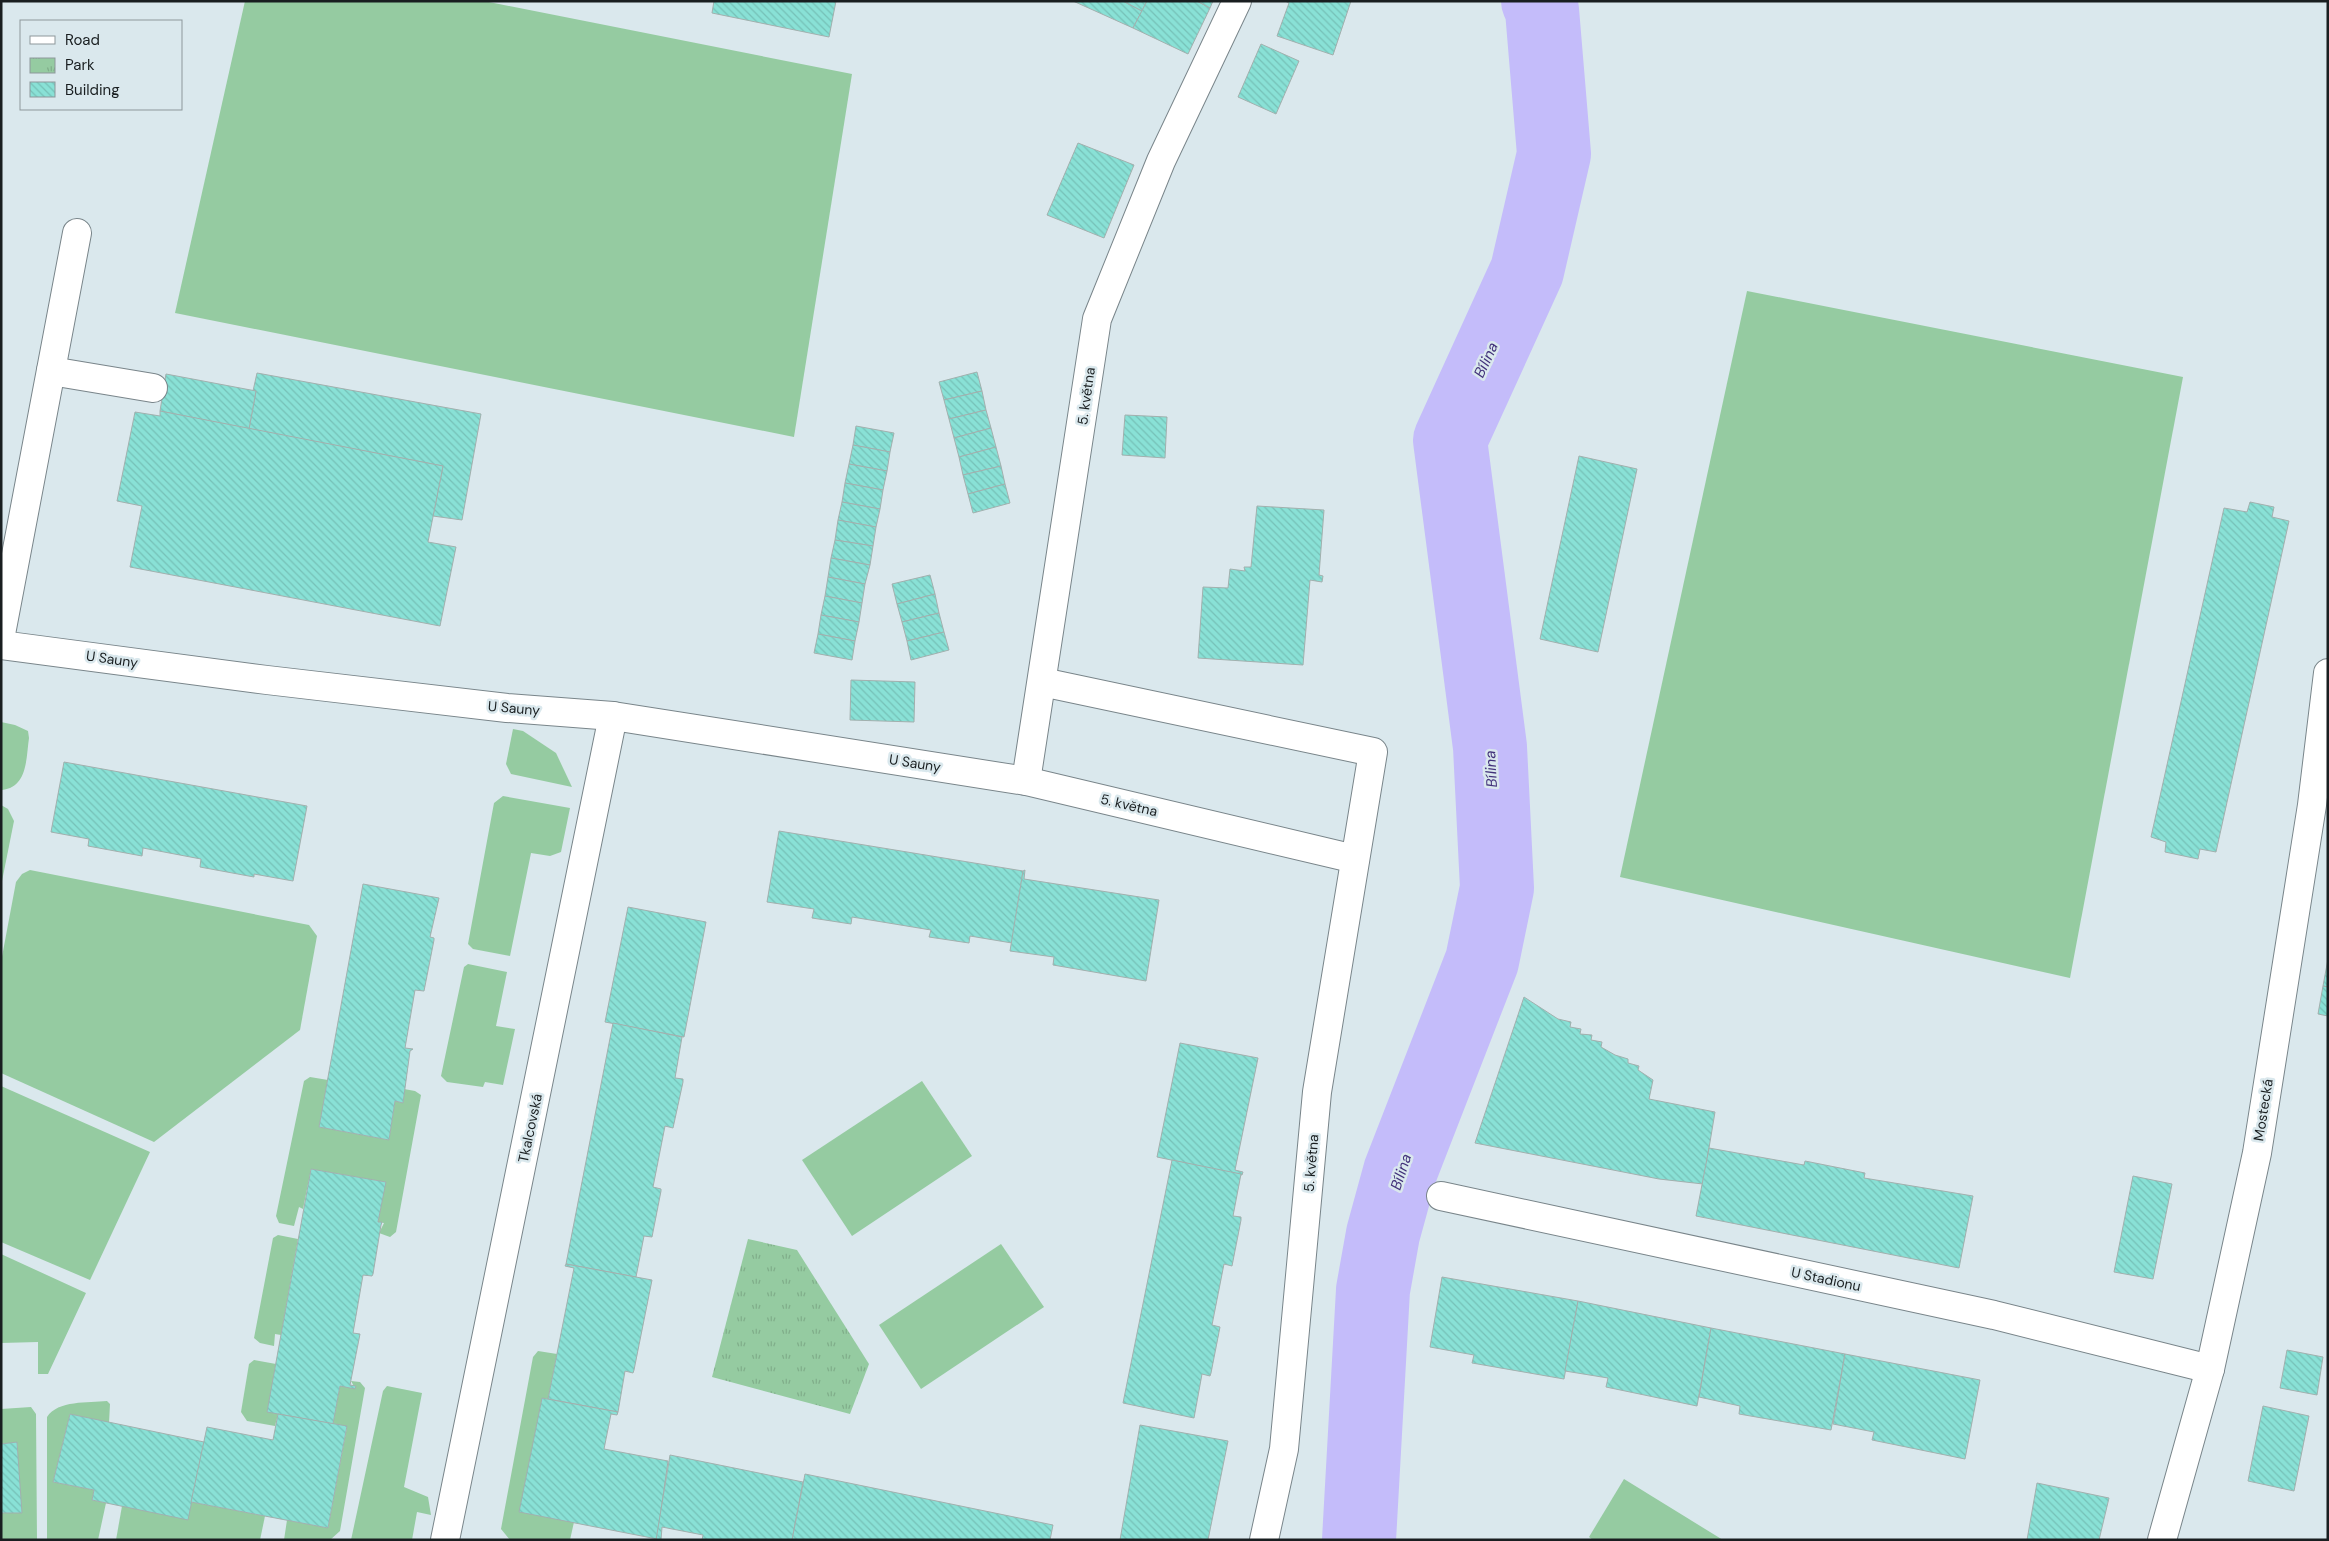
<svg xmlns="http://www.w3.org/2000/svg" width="2329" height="1541" font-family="'DM Sans',sans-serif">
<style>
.grass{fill:#95cba1}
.park{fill:url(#park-tufts)}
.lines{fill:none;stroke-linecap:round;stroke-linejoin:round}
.river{stroke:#c4bcfa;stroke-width:74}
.building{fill:url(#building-back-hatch);stroke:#a2b0ae}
.minor-casing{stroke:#79858a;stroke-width:30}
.minor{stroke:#fff;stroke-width:28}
.labels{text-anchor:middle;stroke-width:5;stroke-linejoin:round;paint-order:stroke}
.street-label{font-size:14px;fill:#191e20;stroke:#dae8ed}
.water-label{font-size:15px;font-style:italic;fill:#42327a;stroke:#dae8ed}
</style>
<defs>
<pattern id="park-tufts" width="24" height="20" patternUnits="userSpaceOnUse" patternTransform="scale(1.25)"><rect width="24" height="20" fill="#95cba1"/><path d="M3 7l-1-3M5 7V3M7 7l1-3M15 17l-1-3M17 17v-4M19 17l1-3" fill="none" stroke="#80ae8a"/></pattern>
<pattern id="building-back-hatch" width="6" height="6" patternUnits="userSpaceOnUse" patternTransform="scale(1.25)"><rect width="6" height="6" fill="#89e1d6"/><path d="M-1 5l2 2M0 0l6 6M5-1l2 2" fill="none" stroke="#76c1b7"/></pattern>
</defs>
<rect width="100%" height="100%" fill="#dae8ed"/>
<!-- grass -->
<g class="grass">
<polygon points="245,1 484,1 852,74 794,437 175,313"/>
<polygon points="1747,291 2183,377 2070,978 1620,877"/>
<path d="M1,722L15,725L28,731L29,738C26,758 28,787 2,790Z"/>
<polygon points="513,729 523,731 556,753 572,787 511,774 506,764"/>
<polygon points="503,796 570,808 561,852 550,856 531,853 510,956 473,949 468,944 494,803"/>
<polygon points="1,805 8,809 14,821 1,886"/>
<polygon points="30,870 309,925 317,936 300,1030 154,1142 1,1073 1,962 16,882 22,874"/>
<polygon points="468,964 507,972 496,1026 515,1029 503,1085 485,1082 483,1087 447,1082 441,1076 464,967"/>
<polygon points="310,1077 328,1080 319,1127 389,1140 395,1101 403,1103 404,1089 415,1091 421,1095 396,1232 390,1237 379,1233 384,1223 378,1222 385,1182 311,1169 303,1209 299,1207 294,1226 279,1223 276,1216 304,1081"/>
<polygon points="922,1081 972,1156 852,1236 802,1160"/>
<polygon points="1,1086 150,1152 90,1280 1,1242"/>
<polygon points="278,1235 298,1239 281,1335 275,1334 274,1346 260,1343 254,1338 273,1238"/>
<polygon points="1001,1244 1044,1307 921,1389 879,1325"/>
<polygon points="1,1254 86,1293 48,1374 38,1374 38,1342 1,1343"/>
<polygon points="538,1351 557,1354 548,1399 542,1398 574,1522 570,1540 510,1540 501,1529 533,1357"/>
<polygon points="254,1360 276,1364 278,1414 275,1426 247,1421 241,1412 249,1364"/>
<polygon points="351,1381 360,1382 365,1388 340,1531 330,1540 284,1540 287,1520 328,1528 347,1427 333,1424 340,1386 355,1388"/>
<polygon points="387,1386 422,1393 404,1487 428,1497 431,1515 417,1512 412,1540 351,1540 383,1391"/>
<path d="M107,1401L110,1404L109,1423L70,1414L53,1482L94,1490L92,1500L106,1503L98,1540H47V1417C58,1400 88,1403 107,1401Z"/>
<polygon points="31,1407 36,1414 37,1540 1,1540 1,1513 21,1513 17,1443 1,1444 1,1409"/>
<polygon points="1624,1479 1723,1540 1593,1540 1589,1537"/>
<polygon points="191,1502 265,1516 260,1540 116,1540 122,1506"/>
</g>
<!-- park -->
<polygon class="park" points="748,1239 797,1250 869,1364 850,1414 712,1377"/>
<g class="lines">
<!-- river -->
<polyline class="river" points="1359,1540 1373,1290 1383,1234 1400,1172 1482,961 1497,888 1490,747 1450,440 1527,271 1554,154 1542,10 1538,1"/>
</g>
<!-- building -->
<g class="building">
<polygon points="714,1 836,1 829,37 712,13"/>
<polygon points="1073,1 1123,1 1142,11 1133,28"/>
<polygon points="1123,1 1147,1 1142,11"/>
<polygon points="1147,1 1197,1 1210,8 1188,54 1133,28"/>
<polygon points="1197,1 1213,1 1210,8"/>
<polygon points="1285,1 1351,1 1333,55 1277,36 1289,3"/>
<polygon points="1261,44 1299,61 1276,114 1238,97"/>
<polygon points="1078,143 1134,165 1104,238 1047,215"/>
<polygon points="977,372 982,391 944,400 939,382"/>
<polygon points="257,373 481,414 462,520 433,516 443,466 249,429 256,391 253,391"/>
<polygon points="166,374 256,391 249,429 160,411"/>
<polygon points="982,391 986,410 949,419 944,400"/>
<polygon points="986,410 991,428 954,438 949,419"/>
<polygon points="160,411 443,466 428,542 456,547 440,626 130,567 142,506 117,501 135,412 160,416"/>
<polygon points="1125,415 1167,417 1165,458 1122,455"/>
<polygon points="856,426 894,433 890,452 853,445"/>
<polygon points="991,428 996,447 959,457 954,438"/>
<polygon points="853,445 890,452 887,471 849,464"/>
<polygon points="996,447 1001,466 963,475 959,457"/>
<polygon points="1579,456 1637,469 1598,652 1540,639"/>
<polygon points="849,464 887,471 883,490 845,483"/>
<polygon points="1001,466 1005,484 968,494 963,475"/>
<polygon points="845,483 883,490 880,509 842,502"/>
<polygon points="1005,484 1010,503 973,513 968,494"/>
<polygon points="842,502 880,509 876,527 838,520"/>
<polygon points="2250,502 2274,507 2272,517 2289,521 2216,852 2200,849 2198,859 2165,852 2166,842 2151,837 2224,508 2247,512"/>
<polygon points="1257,506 1324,510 1319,575 1323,576 1322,582 1310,580 1303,665 1198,658 1203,587 1228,588 1230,569 1245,571 1244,567 1251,567"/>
<polygon points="838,520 876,527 873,546 835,540"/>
<polygon points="835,540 873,546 870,565 831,558"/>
<polygon points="831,558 870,565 865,584 828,577"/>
<polygon points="930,575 935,594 897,604 892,584"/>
<polygon points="828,577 865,584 862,603 825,596"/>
<polygon points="935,594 939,613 902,622 897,604"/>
<polygon points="825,596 862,603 859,622 821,615"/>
<polygon points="939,613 944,632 907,641 902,622"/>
<polygon points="821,615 859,622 855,641 818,634"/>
<polygon points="944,632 949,650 911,660 907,641"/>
<polygon points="818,634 855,641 852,660 814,653"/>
<polygon points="851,680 915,682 914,722 850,720"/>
<polygon points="64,762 307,806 293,881 254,874 254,877 200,867 201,859 143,848 142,856 88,846 89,839 51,832"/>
<polygon points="779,831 1023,871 1012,943 970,936 969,943 929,937 931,930 852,917 851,924 812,918 814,909 767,902"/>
<polygon points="1025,870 1024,879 1159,900 1146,981 1053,965 1054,957 1010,951 1023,871"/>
<polygon points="363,884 439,898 430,937 434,938 434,940 424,991 415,990 405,1048 413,1049 410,1051 403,1103 395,1101 389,1140 319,1127"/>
<polygon points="628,907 706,922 684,1037 605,1022"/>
<polygon points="2328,959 2328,987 2323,986"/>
<polygon points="2323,986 2328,987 2328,1016 2318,1014"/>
<polygon points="1524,997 1558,1019 1571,1022 1570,1027 1581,1029 1580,1034 1592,1035 1591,1040 1602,1042 1601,1047 1615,1055 1628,1059 1628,1063 1639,1066 1638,1070 1653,1080 1649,1099 1715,1112 1703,1184 1659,1179 1475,1143"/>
<polygon points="613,1023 682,1037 675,1078 683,1079 683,1082 673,1128 665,1126 653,1187 661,1189 661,1191 652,1237 644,1236 636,1277 566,1264"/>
<polygon points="1180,1043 1258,1058 1235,1170 1243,1172 1242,1175 1157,1157"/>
<polygon points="1709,1148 1804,1165 1805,1161 1865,1173 1864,1178 1973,1196 1959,1268 1696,1216"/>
<polygon points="1172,1160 1241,1174 1233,1216 1241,1217 1241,1220 1232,1266 1224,1264 1212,1325 1220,1327 1211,1373 1210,1376 1202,1374 1194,1418 1123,1403"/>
<polygon points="311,1169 386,1182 378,1222 382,1222 381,1225 373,1274 372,1276 363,1275 353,1333 360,1334 350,1385 356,1386 355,1389 340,1386 333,1424 267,1412"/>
<polygon points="2133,1176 2172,1184 2153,1279 2114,1272"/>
<polygon points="566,1264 652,1280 634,1370 633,1373 625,1371 618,1412 548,1399 574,1268 565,1266"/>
<polygon points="1442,1277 1578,1301 1564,1379 1472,1363 1474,1355 1430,1347"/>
<polygon points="1578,1301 1711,1328 1697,1406 1606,1387 1608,1378 1565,1371"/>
<polygon points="1711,1328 1845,1354 1831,1430 1739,1414 1740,1406 1699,1397"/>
<polygon points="2287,1350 2323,1357 2317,1395 2280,1388"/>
<polygon points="1845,1354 1980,1380 1965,1459 1872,1440 1874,1432 1833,1424"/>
<polygon points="542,1398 618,1412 617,1415 611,1414 604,1449 668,1461 657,1539 519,1512"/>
<polygon points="2263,1406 2309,1416 2294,1491 2248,1481"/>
<polygon points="70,1414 204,1442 188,1520 92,1500 94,1490 53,1482"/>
<polygon points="278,1414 347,1426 328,1528 191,1502 207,1427 273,1440"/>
<polygon points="1140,1425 1228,1441 1208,1540 1120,1540"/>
<polygon points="17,1442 22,1513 1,1513 1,1444"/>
<polygon points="670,1455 803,1482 792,1540 702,1540 703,1535 662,1527 661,1540 656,1540"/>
<polygon points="805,1474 1053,1525 1050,1540 792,1540"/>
<polygon points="2037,1483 2109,1498 2099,1540 2027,1540"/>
</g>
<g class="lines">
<!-- minor casing -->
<g class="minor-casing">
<g id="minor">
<polyline points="51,371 153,388"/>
<polyline points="1,634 77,233"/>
<polyline points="1,645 267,680 507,708 613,716 1026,781 1355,859"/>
<polyline points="1042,682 1373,752 1317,1092 1284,1449 1264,1540"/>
<polyline points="1026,781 1097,319 1161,161 1237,1"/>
<polyline points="1441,1196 1994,1315 2210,1369"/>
<polyline points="445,1540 613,716"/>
<polyline points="2162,1540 2210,1369 2257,1153 2312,805 2328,673"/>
</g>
</g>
<!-- minor -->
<use href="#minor" class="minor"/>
</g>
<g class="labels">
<!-- street labels -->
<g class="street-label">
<text transform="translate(1086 396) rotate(-82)" y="5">5. května</text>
<text transform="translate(112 659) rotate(8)" y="5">U Sauny</text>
<text transform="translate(514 708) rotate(5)" y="5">U Sauny</text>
<text transform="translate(915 763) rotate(9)" y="5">U Sauny</text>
<text transform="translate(1129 805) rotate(13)" y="5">5. května</text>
<text transform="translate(2263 1110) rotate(-81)" y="5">Mostecká</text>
<text transform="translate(530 1128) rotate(-78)" y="5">Tkalcovská</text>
<text transform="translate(1311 1163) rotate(-85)" y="5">5. května</text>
<text transform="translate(1826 1279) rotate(12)" y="5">U Stadionu</text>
</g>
<!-- water labels -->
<g class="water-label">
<text transform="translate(1486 360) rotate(-65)" y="5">Bílina</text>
<text transform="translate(1491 769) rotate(-93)" y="5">Bílina</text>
<text transform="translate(1401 1172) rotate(-72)" y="5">Bílina</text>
</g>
</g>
<!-- border -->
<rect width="2329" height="1541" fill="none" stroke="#191e20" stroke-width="5"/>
<!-- legend -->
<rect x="20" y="20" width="162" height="90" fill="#dae8ed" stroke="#8d979b"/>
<rect x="30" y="36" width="25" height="8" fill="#ffffff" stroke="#8d979b"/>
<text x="65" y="45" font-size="15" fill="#191e20">Road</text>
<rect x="30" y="58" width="25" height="15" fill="url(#park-tufts)" stroke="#8d979b"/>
<text x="65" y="70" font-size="15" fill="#191e20">Park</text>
<rect x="30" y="82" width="25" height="15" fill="url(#building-back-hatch)" stroke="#8d979b"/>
<text x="65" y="95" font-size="15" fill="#191e20">Building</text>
</svg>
